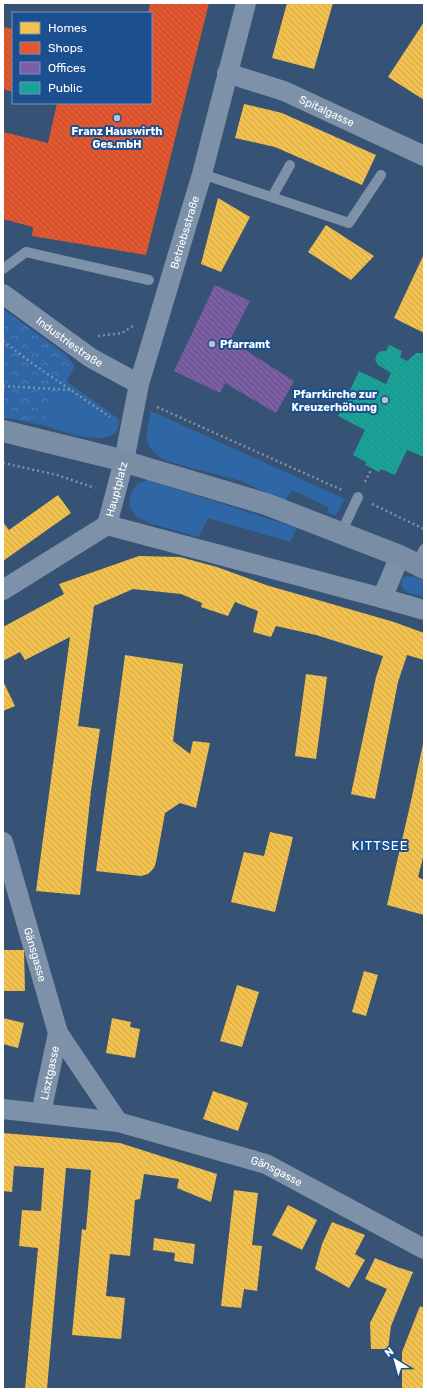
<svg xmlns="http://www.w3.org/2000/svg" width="427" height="1392" font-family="Rubik,sans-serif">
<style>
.grass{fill:#2f66a5}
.forest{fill:url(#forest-crowns)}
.homes{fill:url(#homes-back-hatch)}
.shops{fill:url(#shops-back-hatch)}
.offices{fill:url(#offices-back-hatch)}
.public{fill:url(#public-back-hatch)}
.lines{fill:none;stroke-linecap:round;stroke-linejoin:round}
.path{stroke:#7d92a8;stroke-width:2.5;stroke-dasharray:2 3;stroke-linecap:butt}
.lane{stroke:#7d92a8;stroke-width:10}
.street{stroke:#7d92a8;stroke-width:20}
.secondary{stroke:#798da4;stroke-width:22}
.poi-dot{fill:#b9c2ce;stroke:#1b4f8f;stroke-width:1.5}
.labels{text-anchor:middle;stroke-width:4;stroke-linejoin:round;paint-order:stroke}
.street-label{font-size:11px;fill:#fff;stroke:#1b4f8f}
.poi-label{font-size:11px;font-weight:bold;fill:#fff;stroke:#1b4f8f}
.quarter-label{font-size:13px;letter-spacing:1px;fill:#fff;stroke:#1b4f8f}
</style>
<defs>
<pattern id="forest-crowns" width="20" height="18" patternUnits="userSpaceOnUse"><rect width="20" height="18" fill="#2f66a5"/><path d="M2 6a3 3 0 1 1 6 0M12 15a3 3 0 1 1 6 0" fill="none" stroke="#4e7db2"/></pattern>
<pattern id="homes-back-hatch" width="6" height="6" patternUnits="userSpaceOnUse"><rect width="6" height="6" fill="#f2c14e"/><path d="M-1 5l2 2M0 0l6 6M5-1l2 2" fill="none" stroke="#c8a44e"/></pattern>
<pattern id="shops-back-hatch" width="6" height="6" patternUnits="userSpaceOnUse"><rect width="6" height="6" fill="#e4572e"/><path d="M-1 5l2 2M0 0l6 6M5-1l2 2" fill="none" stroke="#af5338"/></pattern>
<pattern id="offices-back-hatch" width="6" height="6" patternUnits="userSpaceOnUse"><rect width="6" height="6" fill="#7b5ea7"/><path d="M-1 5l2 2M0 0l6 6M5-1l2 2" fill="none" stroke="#5f5370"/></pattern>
<pattern id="public-back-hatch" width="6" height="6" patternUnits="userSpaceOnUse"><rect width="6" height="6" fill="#17a398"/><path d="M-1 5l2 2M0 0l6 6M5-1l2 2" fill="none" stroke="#278981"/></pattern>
</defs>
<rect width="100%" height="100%" fill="#365274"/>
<!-- grass -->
<g class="grass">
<path d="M66,381L119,419C119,423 118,430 115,433C101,446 58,430 42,425Z"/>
<path d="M151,411L345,499L335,516L329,513L328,507L292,490L285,501L241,481L166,461C140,445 146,436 151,411Z"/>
<polygon points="148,480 297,528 290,542 208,518 199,537 149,523 136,516 129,505 131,494 137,484"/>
<polygon points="408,576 416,577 424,581 424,597 409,593 403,589 401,583 403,577"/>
</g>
<!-- forest -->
<polygon class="forest" points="3,309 65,354 75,366 42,425 3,417"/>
<!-- homes -->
<g class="homes">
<polygon points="287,3 333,3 314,69 272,58"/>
<polygon points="424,22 424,100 388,77"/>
<polygon points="244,104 282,113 376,155 362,185 275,147 235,138"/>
<polygon points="218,198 250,217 221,272 201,264"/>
<polygon points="326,225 374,256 351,280 308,252"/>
<polygon points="424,254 424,333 394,318"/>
<polygon points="58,495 71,513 3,561 3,522 9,530"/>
<polygon points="139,556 180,557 217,567 266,585 394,622 424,633 424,660 407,655 398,682 375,799 351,794 376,677 383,656 316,635 276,626 271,637 253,632 258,611 235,602 228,616 201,607 202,603 181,594 133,589 94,606 78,726 100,729 91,791 80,895 36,891 70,637 25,660 20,652 3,661 3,627 64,594 59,584"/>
<polygon points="125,655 183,664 173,741 190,754 193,741 210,743 196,808 180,803 165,813 156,862 154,868 148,874 141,876 96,871"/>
<polygon points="306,674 327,677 316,759 295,756"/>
<polygon points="3,681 15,706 3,711"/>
<polygon points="423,744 424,854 418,877 424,880 424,915 387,905 411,801"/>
<polygon points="270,832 293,837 275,912 231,902 244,852 264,856"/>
<polygon points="3,950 24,950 25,991 3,991"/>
<polygon points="364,971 378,975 366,1016 352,1012"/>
<polygon points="237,985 259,992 242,1047 220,1041"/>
<polygon points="3,1018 24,1023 18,1048 3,1044"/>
<polygon points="112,1018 131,1022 130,1027 140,1029 135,1058 106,1053"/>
<polygon points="213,1091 248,1103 238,1131 203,1119"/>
<polygon points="3,1133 120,1143 217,1174 211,1202 177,1188 179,1179 144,1174 140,1199 135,1200 130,1256 110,1254 106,1296 125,1298 121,1339 72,1335 82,1229 86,1230 91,1170 66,1168 47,1389 25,1389 38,1248 19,1246 22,1210 41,1211 44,1168 14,1166 12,1192 3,1191"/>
<polygon points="234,1190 258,1193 252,1245 262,1246 257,1291 244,1289 241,1308 221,1306"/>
<polygon points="288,1205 317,1220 302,1250 272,1235"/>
<polygon points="332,1222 365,1235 355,1254 365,1260 349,1288 315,1269 322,1244"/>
<polygon points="154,1238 195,1244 193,1264 174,1261 175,1253 153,1250"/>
<polygon points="375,1258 397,1267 413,1272 391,1326 388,1349 371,1349 370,1323 387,1289 365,1279"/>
<polygon points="420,1306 424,1308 424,1389 402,1389 402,1352"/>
</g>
<!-- shops -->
<g class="shops">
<polygon points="150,3 209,3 146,255 32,236 33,227 3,219 3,132 48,143 57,103 151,103 151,13 148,13"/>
<polygon points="3,27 13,29 13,92 3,89"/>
</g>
<!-- offices -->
<polygon class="offices" points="215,285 250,301 230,340 294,381 276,413 225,383 220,393 174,371"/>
<!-- public -->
<polygon class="public" points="389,345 402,351 400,357 407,361 416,353 424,353 424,457 407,450 395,475 381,469 379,472 365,465 366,462 353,455 365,430 338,416 359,371 386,384 391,373 378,365 375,360 377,354 381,351 386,351"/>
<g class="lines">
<!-- path -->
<g class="path">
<polyline points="98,336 122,333 133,326"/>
<polyline points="3,341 33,364 110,417"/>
<polyline points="3,386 72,390"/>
<polyline points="157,407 344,491"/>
<polyline points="3,463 57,475 95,488"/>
<polyline points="365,482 371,470"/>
<polyline points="372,504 424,529"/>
</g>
<!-- lane -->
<g class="lane">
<polyline points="202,174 349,223 381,175"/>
<polyline points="272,197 290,165"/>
<polyline points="3,269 26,252 149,280"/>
<polyline points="341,533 358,497"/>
<polyline points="416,564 424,549"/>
</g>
<!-- street -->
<g class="street">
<path id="s1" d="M227,73L284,91L424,156"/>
<path id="s2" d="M3,294L91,358L139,384"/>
<path id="s3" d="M107,525L124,461L139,384L202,174L246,3"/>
<polyline points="107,525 382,598 424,610"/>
<polyline points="3,590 107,525"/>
<polyline points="382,598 400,556"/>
<path id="s4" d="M3,842L58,1033L118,1122"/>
<path id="s5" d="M3,1109L118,1122L266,1164L424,1249"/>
<path id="s6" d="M41,1113L58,1033"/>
</g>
<!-- secondary -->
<polyline class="secondary" points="3,431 109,457 266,504 400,556 424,568"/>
</g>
<!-- markers -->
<g class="poi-dot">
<circle cx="117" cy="118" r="4"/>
<circle cx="212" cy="344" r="4"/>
<circle cx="385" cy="400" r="4"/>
</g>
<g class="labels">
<!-- street labels -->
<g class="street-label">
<text dy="4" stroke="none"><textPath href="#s1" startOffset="107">Spitalgasse</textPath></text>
<text dy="4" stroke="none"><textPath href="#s3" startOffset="303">Betriebsstraße</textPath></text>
<text dy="4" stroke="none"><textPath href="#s2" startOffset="82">Industriestraße</textPath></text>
<text dy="4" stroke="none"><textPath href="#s3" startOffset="37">Hauptplatz</textPath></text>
<text dy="4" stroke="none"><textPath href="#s4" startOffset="117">Gänsgasse</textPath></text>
<text dy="4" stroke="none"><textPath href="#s6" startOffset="41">Lisztgasse</textPath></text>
<text dy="4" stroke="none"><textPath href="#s5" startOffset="282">Gänsgasse</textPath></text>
</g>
<!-- poi labels -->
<g class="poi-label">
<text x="117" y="135">Franz Hauswirth<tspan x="117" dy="13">Ges.mbH</tspan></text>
<text x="220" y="348" text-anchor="start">Pfarramt</text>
<text x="377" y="398" text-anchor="end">Pfarrkirche zur<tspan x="377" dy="13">Kreuzerhöhung</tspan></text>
</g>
<!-- quarter labels -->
<g class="quarter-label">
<text x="380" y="850">KITTSEE</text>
</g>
</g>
<!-- border -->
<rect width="427" height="1392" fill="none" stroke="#ffffff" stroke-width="8"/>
<!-- legend -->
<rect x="12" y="12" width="140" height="92" fill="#1b4f8f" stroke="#7695bc"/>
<rect x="20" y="22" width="20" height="12" fill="#f2c14e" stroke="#7695bc"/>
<text x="48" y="32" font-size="12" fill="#ffffff">Homes</text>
<rect x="20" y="42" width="20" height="12" fill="#e4572e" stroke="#7695bc"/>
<text x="48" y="52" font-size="12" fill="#ffffff">Shops</text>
<rect x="20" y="62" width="20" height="12" fill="#7b5ea7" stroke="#7695bc"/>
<text x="48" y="72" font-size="12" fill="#ffffff">Offices</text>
<rect x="20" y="82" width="20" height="12" fill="#17a398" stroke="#7695bc"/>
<text x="48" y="92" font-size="12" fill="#ffffff">Public</text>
<!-- north arrow -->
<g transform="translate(395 1360) rotate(323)" stroke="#1b4f8f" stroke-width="3" paint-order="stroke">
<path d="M0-3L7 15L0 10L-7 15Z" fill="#ffffff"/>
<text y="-6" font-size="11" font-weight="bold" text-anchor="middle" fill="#ffffff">N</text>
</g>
</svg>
